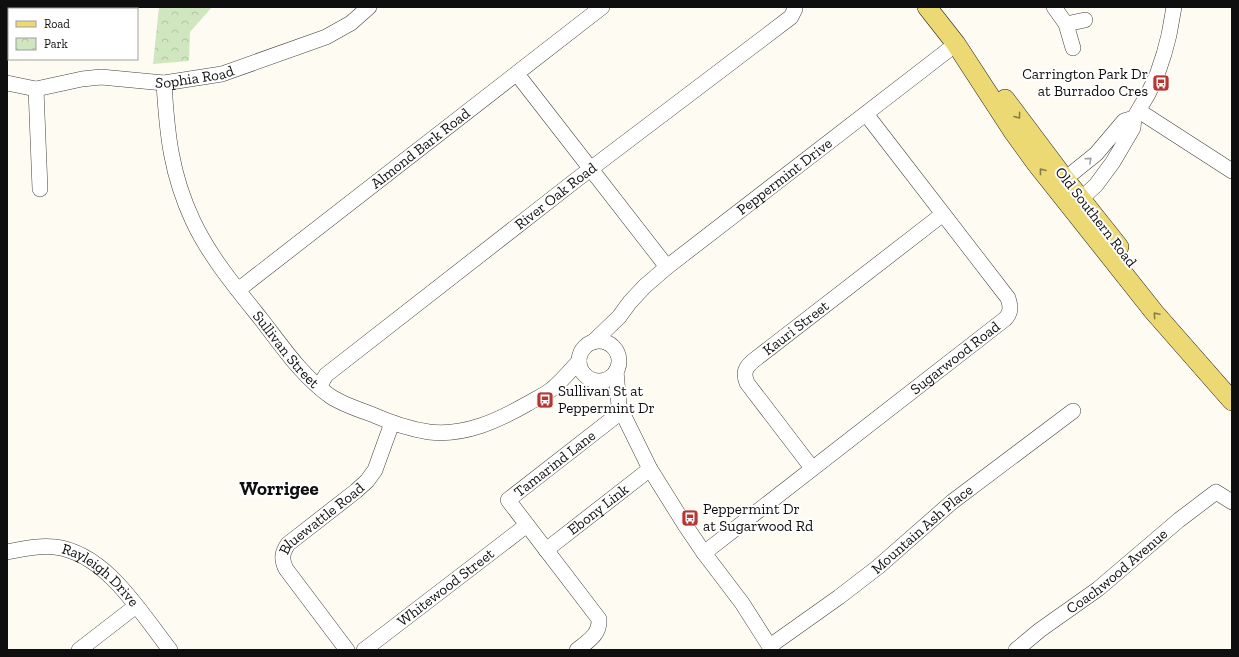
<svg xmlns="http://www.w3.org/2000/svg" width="1239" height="657" font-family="'Zilla Slab',serif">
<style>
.park{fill:url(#park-crowns)}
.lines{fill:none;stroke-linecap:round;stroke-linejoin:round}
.minor-casing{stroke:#424242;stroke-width:16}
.major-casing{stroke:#202020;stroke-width:20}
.minor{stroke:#fff;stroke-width:15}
.major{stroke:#edd973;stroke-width:19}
.oneway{stroke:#897e46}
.oneway2{stroke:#9f9f9f}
.labels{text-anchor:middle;stroke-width:4;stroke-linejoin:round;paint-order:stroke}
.street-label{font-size:15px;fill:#0f0f0f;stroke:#fff}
.poi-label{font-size:15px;fill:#0f0f0f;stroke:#fff;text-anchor:start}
.district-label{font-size:19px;font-weight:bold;fill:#0f0f0f;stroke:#fff}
</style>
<defs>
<pattern id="park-crowns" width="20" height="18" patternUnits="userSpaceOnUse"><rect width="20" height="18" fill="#cfe6be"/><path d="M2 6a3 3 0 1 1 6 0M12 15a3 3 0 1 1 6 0" fill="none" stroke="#b1c4a2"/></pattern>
</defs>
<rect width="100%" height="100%" fill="#fefcf2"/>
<!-- park -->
<polygon class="park" points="159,7 212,7 190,32 189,61 153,64"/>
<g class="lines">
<!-- minor casing -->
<g class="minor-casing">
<g id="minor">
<polyline points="1054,7 1066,24 1073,48"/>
<polyline points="1066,24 1085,20"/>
<polyline points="517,74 667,267"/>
<path id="s1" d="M7,83L36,89L82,79L101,77L164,83L222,74L326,37L351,23L369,7"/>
<path id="s2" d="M164,83C167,134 171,174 193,221C210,257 236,288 261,319C282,346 301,375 330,396C342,404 357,409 371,414C389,422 409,429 429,432C465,436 497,421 527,404C535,399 545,395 552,389C562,381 570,371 579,361"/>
<polyline points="36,89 40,189"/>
<polyline points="1139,111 1232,171"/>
<polyline points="1134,118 1124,121 1096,154 1065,179 1066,201 1081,199 1096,185 1113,162 1133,128 1134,118 1148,94 1157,75 1164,54 1169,35 1174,7"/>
<path id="s3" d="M238,290L602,7"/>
<circle cx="599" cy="361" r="20"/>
<path id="s4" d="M593,342L619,317L630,302L645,286L667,267L956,44"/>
<polyline points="616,371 619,406 650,469 685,525 704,553 742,603 772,650"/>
<path id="s5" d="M319,387L326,375L576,180L791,17L795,9L794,7"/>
<path id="s6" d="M812,468L747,383C743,373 745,368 753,361L943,214"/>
<path id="s7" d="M546,550L650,469"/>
<path id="s8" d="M7,552C23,549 39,545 55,547C106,553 141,613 170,650"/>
<path id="s9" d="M704,553L1005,319C1011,313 1011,307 1008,298L866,114"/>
<path id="s10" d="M770,646L839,597L878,567L952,502L1073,411"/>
<polyline points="79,650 136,606"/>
<path id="s11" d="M347,650L286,569C281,559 282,553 288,544L356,491L367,481L375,470L392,423"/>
<path id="s12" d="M364,650L527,525"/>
<path id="s13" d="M577,650C588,641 600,635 599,619L508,500L621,412"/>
<path id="s14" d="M1016,650L1040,630L1098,589L1179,520L1216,492L1232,502"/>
</g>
</g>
<!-- major casing -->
<g class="major-casing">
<g id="major">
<polyline points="927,7 956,44 1014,133 1035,162 1154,312 1232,401"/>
<polyline points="1005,99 1065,179 1119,247"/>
</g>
</g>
<!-- minor -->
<use href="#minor" class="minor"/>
<!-- major -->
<use href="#major" class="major"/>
</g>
<!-- one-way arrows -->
<defs><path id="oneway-chevron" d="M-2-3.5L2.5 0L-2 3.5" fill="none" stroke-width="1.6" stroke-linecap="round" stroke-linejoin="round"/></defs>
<g class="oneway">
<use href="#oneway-chevron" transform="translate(1018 116) rotate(53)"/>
<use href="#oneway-chevron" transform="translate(1042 171) rotate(-128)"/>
<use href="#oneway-chevron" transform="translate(1156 315) rotate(-131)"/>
</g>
<use class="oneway2" href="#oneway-chevron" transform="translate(1089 160) rotate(-42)"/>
<!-- icons -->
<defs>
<g id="bus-square" transform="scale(0.9)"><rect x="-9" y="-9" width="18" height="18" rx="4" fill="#b33732" stroke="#fff"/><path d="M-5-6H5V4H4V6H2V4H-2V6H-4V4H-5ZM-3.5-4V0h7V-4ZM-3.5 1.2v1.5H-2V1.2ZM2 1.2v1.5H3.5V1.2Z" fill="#fff"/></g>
</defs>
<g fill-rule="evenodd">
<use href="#bus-square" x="1161" y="83"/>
<use href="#bus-square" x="545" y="400"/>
<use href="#bus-square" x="690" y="518"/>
</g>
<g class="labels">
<!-- street labels -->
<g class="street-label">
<text dy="5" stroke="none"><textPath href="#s1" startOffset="190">Sophia Road</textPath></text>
<text dy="5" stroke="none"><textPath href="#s3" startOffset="231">Almond Bark Road</textPath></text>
<text dy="5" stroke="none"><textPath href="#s4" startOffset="254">Peppermint Drive</textPath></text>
<text dy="5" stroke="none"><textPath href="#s5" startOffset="305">River Oak Road</textPath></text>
<text transform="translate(1096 217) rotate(52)" y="5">Old Southern Road</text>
<text dy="5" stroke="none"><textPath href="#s6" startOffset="186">Kauri Street</textPath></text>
<text dy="5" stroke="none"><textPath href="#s2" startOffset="301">Sullivan Street</textPath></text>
<text dy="5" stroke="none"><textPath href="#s9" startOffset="318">Sugarwood Road</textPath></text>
<text dy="5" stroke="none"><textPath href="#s13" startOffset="249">Tamarind Lane</textPath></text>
<text dy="5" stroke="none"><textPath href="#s7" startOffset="66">Ebony Link</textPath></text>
<text dy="5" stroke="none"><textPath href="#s11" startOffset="170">Bluewattle Road</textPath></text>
<text dy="5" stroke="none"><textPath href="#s10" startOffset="192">Mountain Ash Place</textPath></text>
<text dy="5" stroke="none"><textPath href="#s14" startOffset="128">Coachwood Avenue</textPath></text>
<text dy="5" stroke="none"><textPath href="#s8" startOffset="103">Rayleigh Drive</textPath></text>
<text dy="5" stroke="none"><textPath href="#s12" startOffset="103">Whitewood Street</textPath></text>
</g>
<!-- poi labels -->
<g class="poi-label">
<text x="1148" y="79" text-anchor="end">Carrington Park Dr<tspan x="1148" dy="17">at Burradoo Cres</tspan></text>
<text x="558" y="396">Sullivan St at<tspan x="558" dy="17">Peppermint Dr</tspan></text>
<text x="703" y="514">Peppermint Dr<tspan x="703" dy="17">at Sugarwood Rd</tspan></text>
</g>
<!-- district labels -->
<g class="district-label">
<text x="279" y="495">Worrigee</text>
</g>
</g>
<!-- border -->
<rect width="1239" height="657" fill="none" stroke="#0f0f0f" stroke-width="16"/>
<!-- legend -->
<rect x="8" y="8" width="130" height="52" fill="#ffffff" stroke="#9f9f9f"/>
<rect x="16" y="21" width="20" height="6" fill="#edd973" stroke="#9f9f9f"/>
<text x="44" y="28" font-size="12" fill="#0f0f0f">Road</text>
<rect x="16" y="38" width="20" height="12" fill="url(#park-crowns)" stroke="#9f9f9f"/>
<text x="44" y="48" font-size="12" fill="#0f0f0f">Park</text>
</svg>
